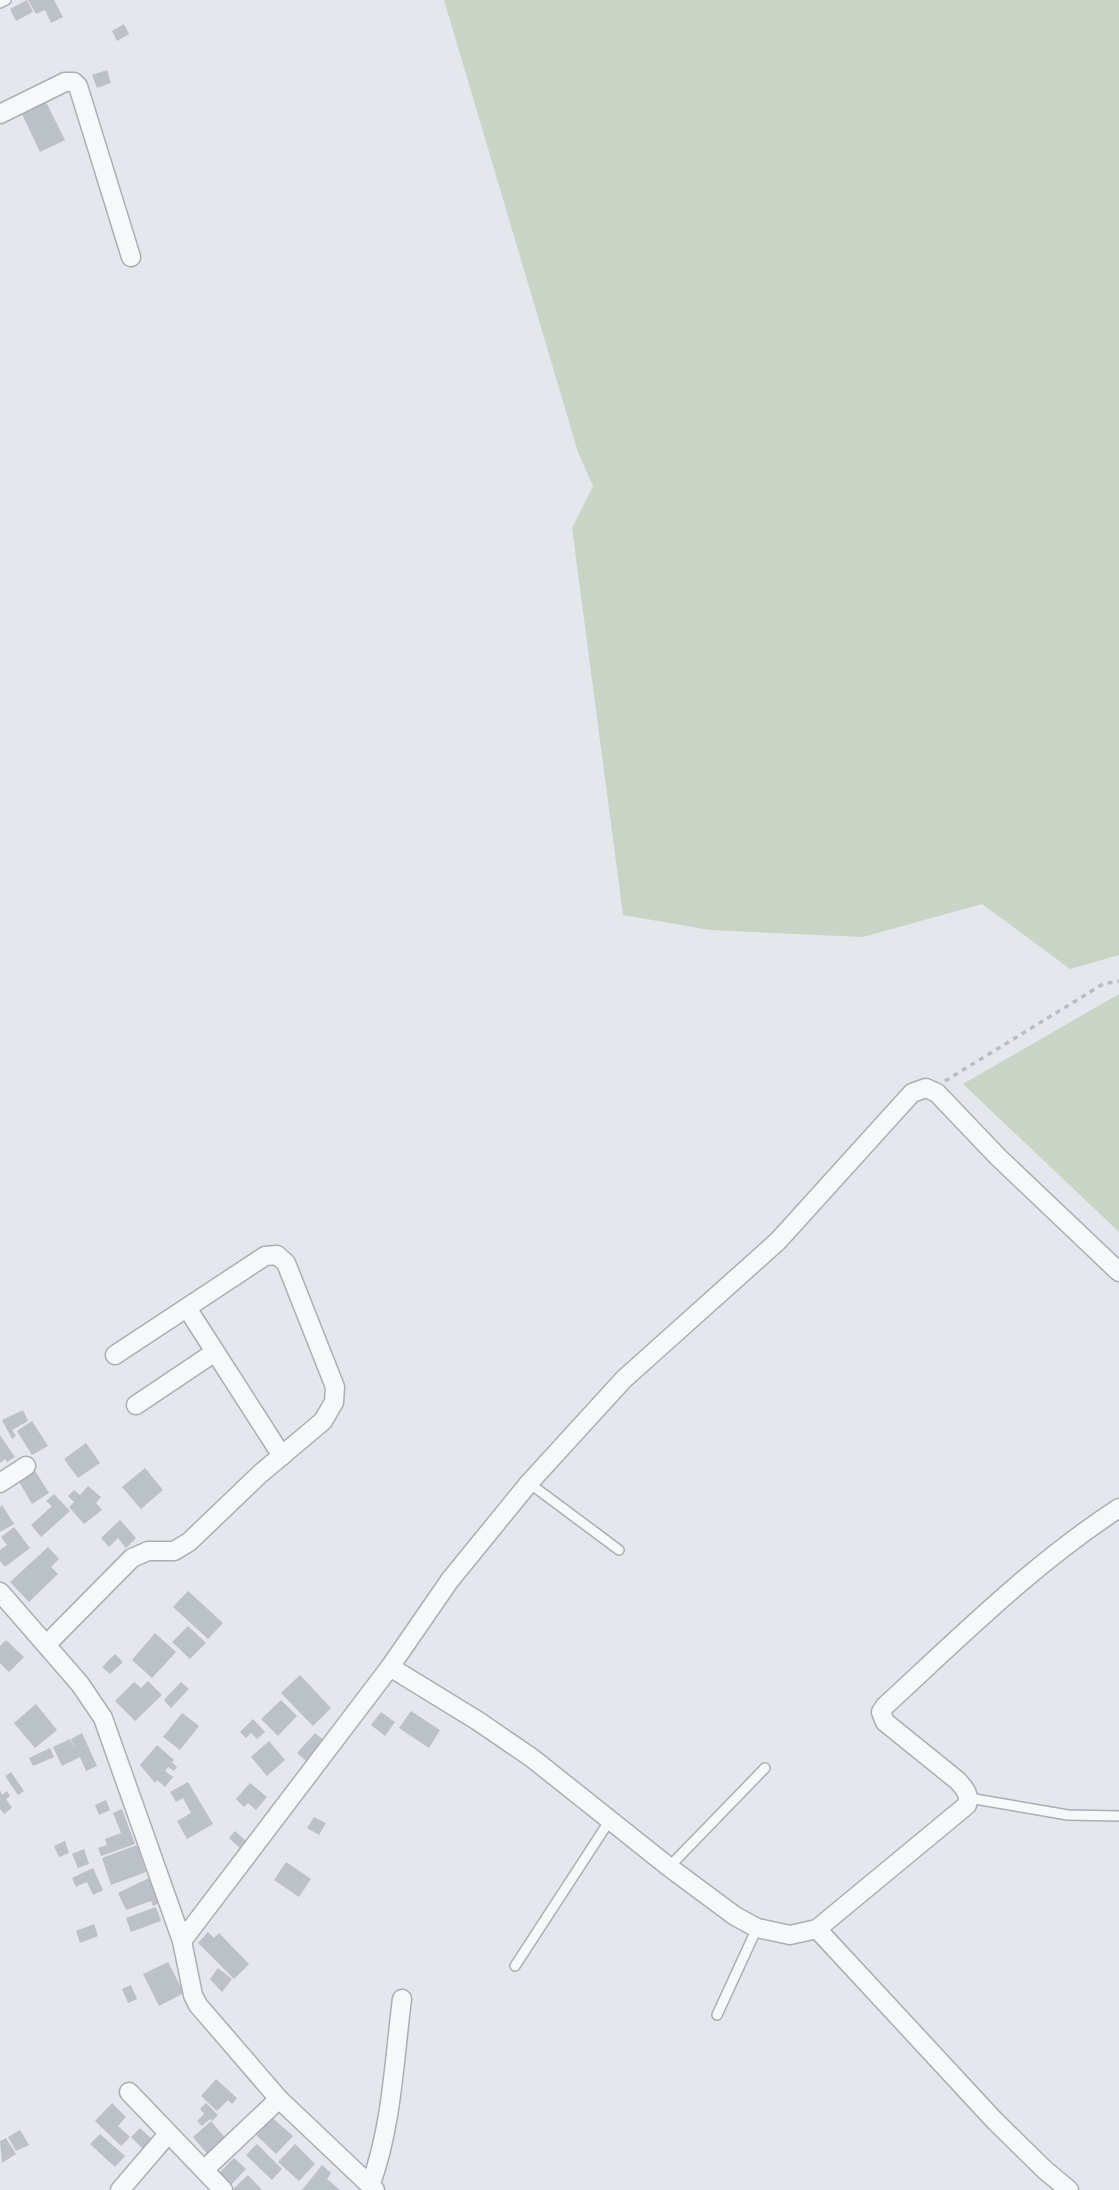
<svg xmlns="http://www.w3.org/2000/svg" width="1119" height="2190" font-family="'IBM Plex Sans',sans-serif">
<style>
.green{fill:#c9d4c6}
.building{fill:#bcc0c7}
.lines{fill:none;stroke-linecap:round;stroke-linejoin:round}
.lane-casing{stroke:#aaaeb5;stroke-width:12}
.street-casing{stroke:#aaaeb5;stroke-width:21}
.path{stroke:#bbbdc2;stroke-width:3.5;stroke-dasharray:5 5;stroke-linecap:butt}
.lane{stroke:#f7f8f9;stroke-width:9}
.street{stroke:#f7f8f9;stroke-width:18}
</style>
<rect width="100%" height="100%" fill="#e4e7eb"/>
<!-- green -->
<g class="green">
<polygon points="444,0 1119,0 1119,955 1070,969 982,904 863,937 710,930 623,915 572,528 593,486 578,452"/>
<polygon points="1119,994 1119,1232 963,1084"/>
</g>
<!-- building -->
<g class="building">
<polygon points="27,0 33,12 16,21 10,9"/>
<polygon points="28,0 54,0 63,17 51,23 45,10 36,14"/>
<polygon points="124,24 129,34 117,41 112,31"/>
<polygon points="107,70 111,83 97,88 92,75"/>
<polygon points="45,100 65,140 40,152 21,112"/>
<polygon points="23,1410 28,1421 12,1430 16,1436 12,1439 2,1420"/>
<polygon points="32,1421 48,1446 32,1455 17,1431"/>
<polygon points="0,1435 15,1457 7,1462 5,1459 0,1463"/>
<polygon points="86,1443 100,1463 78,1478 64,1459"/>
<polygon points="145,1468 163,1490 141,1509 122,1487"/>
<polygon points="34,1469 49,1493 32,1504 18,1480"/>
<polygon points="88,1486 101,1497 96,1503 102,1510 84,1524 69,1507 74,1502 68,1496 74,1490 80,1495"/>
<polygon points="54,1494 70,1511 41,1537 31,1525 52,1506 46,1501"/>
<polygon points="2,1505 14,1524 0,1532 0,1507"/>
<polygon points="120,1520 136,1538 126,1548 118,1538 109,1547 101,1538"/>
<polygon points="14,1527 30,1548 5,1567 0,1561 0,1550 7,1545 1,1537"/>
<polygon points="48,1547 59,1559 51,1567 58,1574 29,1602 10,1582"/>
<polygon points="188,1591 223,1623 208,1639 173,1607"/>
<polygon points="188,1626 206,1643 190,1659 172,1642"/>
<polygon points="155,1633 176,1652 152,1678 132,1660"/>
<polygon points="6,1640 24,1657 9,1672 0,1663 0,1646"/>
<polygon points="115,1654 123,1662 110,1674 102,1667"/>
<polygon points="300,1675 331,1708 313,1726 281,1693"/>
<polygon points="148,1681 162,1695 135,1721 115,1701 134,1682 141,1688"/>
<polygon points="181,1682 189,1689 171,1708 164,1700"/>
<polygon points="281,1700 297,1716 278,1736 261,1719"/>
<polygon points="36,1704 57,1730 35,1748 14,1723"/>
<polygon points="411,1711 440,1730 429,1748 399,1728"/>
<polygon points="381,1712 395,1722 385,1736 371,1725"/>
<polygon points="182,1713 199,1726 180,1750 163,1737"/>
<polygon points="253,1719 265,1732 257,1739 251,1733 246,1738 240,1732"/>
<polygon points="82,1733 97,1766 86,1771 80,1757 62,1766 53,1747 70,1739 75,1749 71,1739"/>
<polygon points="315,1733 325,1741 307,1762 297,1753"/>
<polygon points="269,1741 285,1760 267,1776 251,1757"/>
<polygon points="157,1745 174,1760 172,1762 177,1767 174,1771 168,1767 165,1771 173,1777 165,1787 157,1780 155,1783 140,1765"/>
<polygon points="50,1748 54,1757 33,1766 29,1758"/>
<polygon points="11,1772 24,1791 18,1795 5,1776"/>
<polygon points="188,1782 213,1824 187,1839 177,1821 191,1813 183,1798 176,1802 170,1792"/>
<polygon points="250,1783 267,1797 256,1810 248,1803 244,1807 236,1799"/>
<polygon points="0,1790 2,1795 7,1791 10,1796 6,1799 12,1808 4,1814 0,1809"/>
<polygon points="106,1800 110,1810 99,1815 95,1805"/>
<polygon points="122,1809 135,1844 101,1856 98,1848 107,1845 105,1839 121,1833 113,1813"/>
<polygon points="314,1817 326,1823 319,1835 307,1828"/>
<polygon points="235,1831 247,1842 241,1849 229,1838"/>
<polygon points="65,1841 69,1853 59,1857 54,1846"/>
<polygon points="137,1845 146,1872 111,1885 102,1858"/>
<polygon points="84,1849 89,1864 78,1868 72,1854"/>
<polygon points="286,1862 311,1879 299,1897 274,1880"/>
<polygon points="93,1868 103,1890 93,1895 87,1882 76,1887 72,1878"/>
<polygon points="153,1876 163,1901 153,1906 151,1901 126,1910 118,1893"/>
<polygon points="156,1907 161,1921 131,1932 126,1918"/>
<polygon points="94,1924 98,1936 80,1943 76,1931"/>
<polygon points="208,1932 214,1938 219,1933 249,1964 234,1979 198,1943"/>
<polygon points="168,1962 184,1993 159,2006 143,1974"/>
<polygon points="218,1968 232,1979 222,1992 210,1979"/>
<polygon points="131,1985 137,1999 128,2003 122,1989"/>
<polygon points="216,2079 237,2098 232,2104 228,2100 217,2111 201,2096"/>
<polygon points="112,2103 126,2117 118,2126 130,2137 121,2146 95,2121"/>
<polygon points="206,2103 218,2115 212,2121 210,2119 202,2126 197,2121 204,2114 200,2109"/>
<polygon points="267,2113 293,2136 276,2154 251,2130"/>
<polygon points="211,2121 226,2139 208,2155 193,2137"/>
<polygon points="140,2128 156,2143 147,2153 131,2137"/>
<polygon points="20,2130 29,2145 16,2151 8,2137"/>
<polygon points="100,2134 125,2156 115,2167 90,2144"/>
<polygon points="6,2138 16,2154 2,2163 0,2141"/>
<polygon points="257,2144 282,2169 272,2180 246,2155"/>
<polygon points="295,2144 315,2164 299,2181 278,2162"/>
<polygon points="234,2158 246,2169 229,2187 217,2175"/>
<polygon points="322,2165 331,2173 327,2179 340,2190 302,2190"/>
<polygon points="248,2175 262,2190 232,2190"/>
</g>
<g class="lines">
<!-- lane casing -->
<g class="lane-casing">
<g id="lane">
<polyline points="0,3 6,0"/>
<polyline points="529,1483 619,1550"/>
<polyline points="969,1798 1068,1815 1119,1816"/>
<polyline points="669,1867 765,1768"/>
<polyline points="515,1966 610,1820"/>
<polyline points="717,2015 757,1928"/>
</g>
</g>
<!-- street casing -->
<g class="street-casing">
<g id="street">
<polyline points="0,114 65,82 74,82 78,86 131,257"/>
<polyline points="187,1308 282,1456"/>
<polyline points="136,1405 215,1352"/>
<polyline points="0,1483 26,1466"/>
<polyline points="0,1592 80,1684 103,1718 182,1941 193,1995 198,2005 279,2099 375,2190"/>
<polyline points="47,1644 132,1558 148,1551 174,1551 189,1542 260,1474 323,1421 334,1402 335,1387 286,1263 277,1255 265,1256 115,1355"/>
<polyline points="390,1667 478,1721 532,1758 669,1867 735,1916 757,1928 790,1935 817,1929 995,2121 1045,2170 1069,2190"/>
<path d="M817,1929L967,1805C970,1794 965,1789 958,1781L885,1722L881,1712L885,1706C960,1637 1033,1564 1119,1508"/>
<polyline points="182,1941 390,1667 450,1580 529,1483 624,1379 778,1241 912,1093 926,1088 937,1093 998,1157 1119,1272"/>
<polyline points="129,2092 223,2190"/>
<polyline points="205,2169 279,2099"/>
<path d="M370,2186C392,2127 394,2061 402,1999"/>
<polyline points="120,2190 168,2134"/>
</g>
</g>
<!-- path -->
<polyline class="path" points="945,1081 1103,984 1119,981"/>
<!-- lane -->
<use href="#lane" class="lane"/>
<!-- street -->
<use href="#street" class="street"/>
</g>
</svg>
